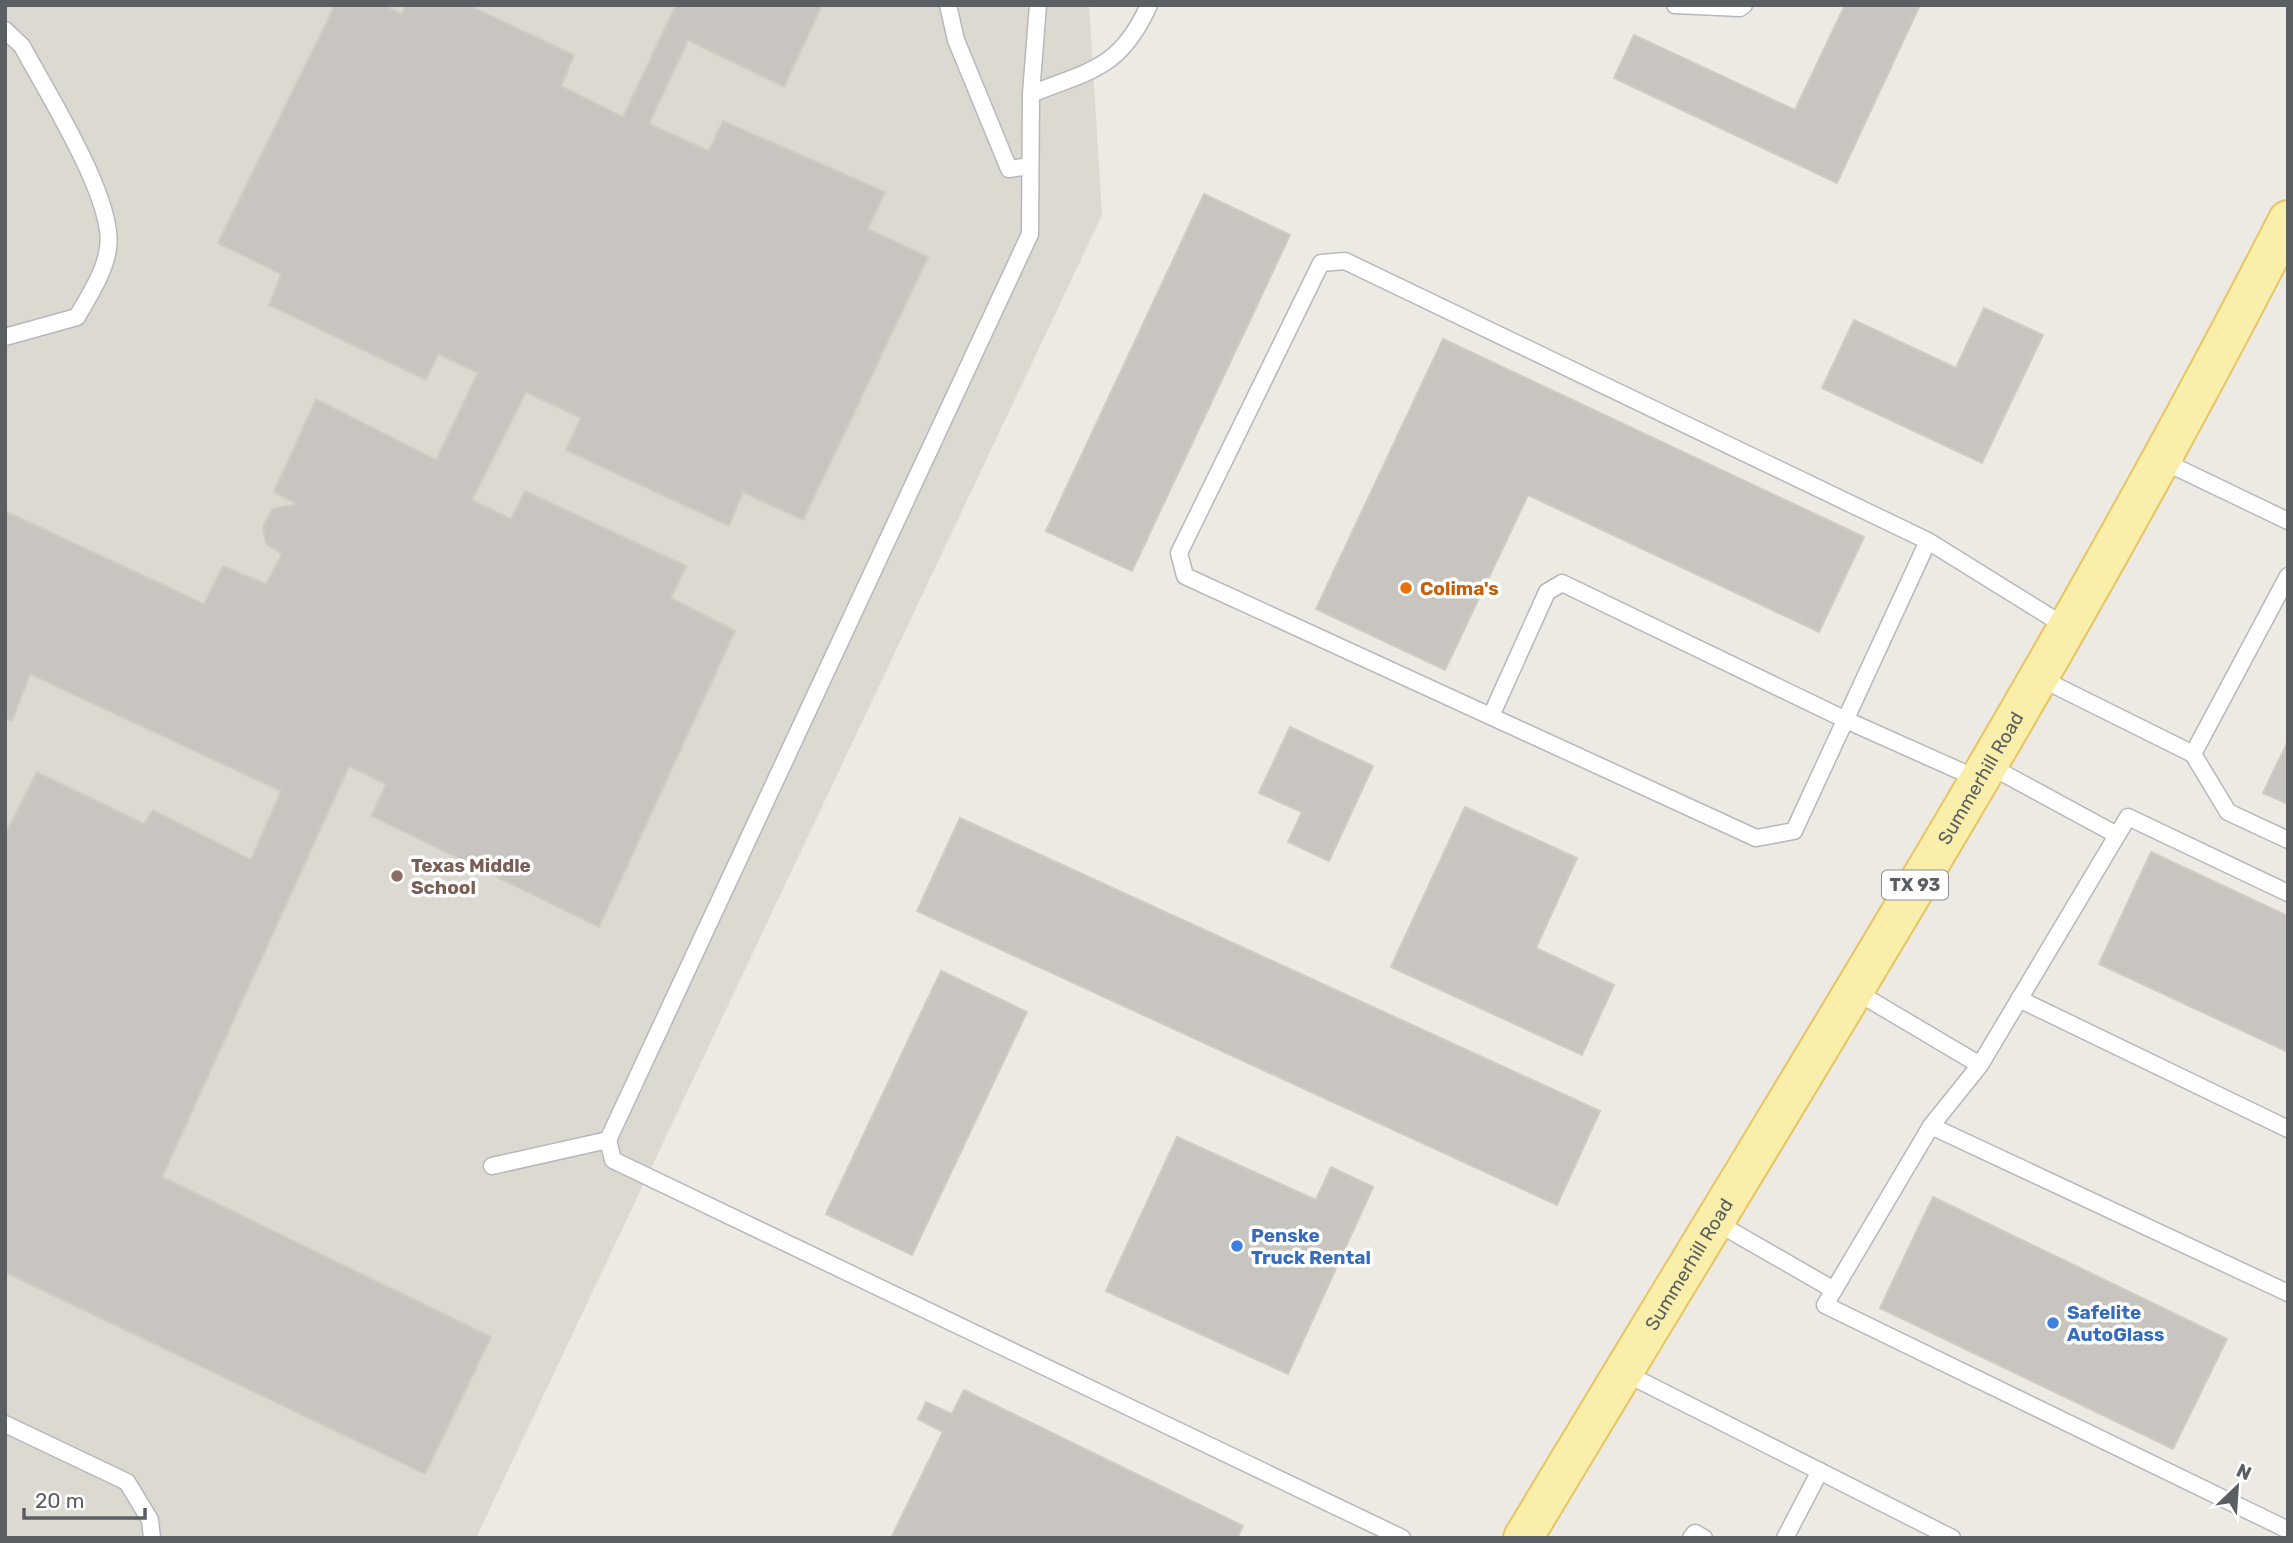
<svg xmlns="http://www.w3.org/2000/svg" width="2293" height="1543" font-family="Rubik,sans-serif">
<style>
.education{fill:#dcd9d0}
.building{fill:#c8c5c0;stroke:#d1ccc1;stroke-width:2}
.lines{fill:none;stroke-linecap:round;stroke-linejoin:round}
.service-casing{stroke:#b5b8bc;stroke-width:19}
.primary-casing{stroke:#e7c560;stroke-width:42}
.service{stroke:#fff;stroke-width:16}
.primary{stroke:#f9efaa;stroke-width:38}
.food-dot{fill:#e8710a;stroke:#fff;stroke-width:2.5}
.education-dot{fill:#8d6e63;stroke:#fff;stroke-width:2.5}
.shop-dot{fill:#3f7fe0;stroke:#fff;stroke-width:2.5}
.labels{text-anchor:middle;stroke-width:7;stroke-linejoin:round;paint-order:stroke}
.shield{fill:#fff;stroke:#8c8e91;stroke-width:2}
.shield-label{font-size:18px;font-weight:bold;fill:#5b5e62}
.food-label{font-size:19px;font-weight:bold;fill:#c56008;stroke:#fff;text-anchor:start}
.street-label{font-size:19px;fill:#5b5e62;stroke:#fff}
.education-label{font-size:19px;font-weight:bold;fill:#785e54;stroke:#fff;text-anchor:start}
.shop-label{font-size:19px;font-weight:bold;fill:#366cbe;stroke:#fff;text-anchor:start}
</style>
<rect width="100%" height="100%" fill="#eceae2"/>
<!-- education -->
<polygon class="education" points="5,5 1089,5 1102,215 476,1538 5,1538"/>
<!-- building -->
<g class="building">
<polygon points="335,5 383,5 402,14 406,5 468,5 574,55 561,86 623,117 676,5 822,5 784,87 688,40 649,124 709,151 723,121 885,192 868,229 928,257 803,520 743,492 729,526 566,450 581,418 526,392 472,500 511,519 525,491 686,566 671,598 735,631 599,927 372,816 386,784 349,766 162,1177 491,1337 425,1474 5,1272 5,835 37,772 144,824 153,810 251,860 281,791 30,674 12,721 5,718 5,511 204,604 223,566 266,584 282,554 266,544 263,527 272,509 297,504 274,492 316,399 436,460 478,373 438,354 426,380 269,305 281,274 218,243"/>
<polygon points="1845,5 1920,5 1837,183 1614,78 1634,35 1795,110"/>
<polygon points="1204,194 1290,235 1132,571 1046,531"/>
<polygon points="1984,308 2043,335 1982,463 1822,388 1854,320 1956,368"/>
<polygon points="1443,339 1864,537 1819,632 1528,495 1445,670 1316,609"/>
<polygon points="1290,727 1373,766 1329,861 1288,842 1302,812 1259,793"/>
<polygon points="2288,741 2288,804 2263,793"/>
<polygon points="1465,807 1577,858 1536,948 1614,985 1582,1055 1391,967"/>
<polygon points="960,818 1600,1111 1557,1205 917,911"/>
<polygon points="2151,852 2288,916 2288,1052 2099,964"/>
<polygon points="941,971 1027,1012 912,1255 826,1214"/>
<polygon points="1177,1137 1316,1200 1331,1167 1373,1187 1288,1374 1106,1291"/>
<polygon points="1933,1197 2227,1339 2173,1449 1880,1308"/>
<polygon points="964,1390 1243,1526 1237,1538 891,1538 943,1432 918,1419 926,1402 952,1414"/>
</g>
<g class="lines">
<!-- service casing -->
<g class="service-casing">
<g id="service">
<polyline points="948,5 956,40 1009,169 1030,166"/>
<polyline points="1675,5 1740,8 1744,5"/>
<path d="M5,30L22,46C46,91 116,201 108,248C105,272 89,296 77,317L5,337"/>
<path d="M1031,94C1091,70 1120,69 1149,5"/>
<polyline points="2161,460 2288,521"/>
<polyline points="1928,541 1794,831 1756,838 1185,576 1179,553 1321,263 1345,261 1928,541 2068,628"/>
<polyline points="2040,678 2193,754 2288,576"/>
<polyline points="1491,716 1547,592 1562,583 1846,720 1978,779"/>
<polyline points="2193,754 2228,812 2288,840"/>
<polyline points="1988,765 2117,835"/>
<polyline points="1855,991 1980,1065 1931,1126"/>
<polyline points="2019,999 2288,1129"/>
<polyline points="1980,1065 2128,817 2288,893"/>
<polyline points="608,1140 613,1160 1402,1538"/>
<polyline points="492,1166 608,1140 1030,234 1031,94 1038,5"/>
<polyline points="1714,1221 1834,1290"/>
<polyline points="2288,1293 1931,1126 1825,1305 2288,1530"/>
<polyline points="1623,1372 1952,1538"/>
<polyline points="5,1424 127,1482 150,1520 152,1538"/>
<polyline points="1691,1538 1695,1533 1704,1538"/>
<polyline points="1785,1538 1820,1471"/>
</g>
</g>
<!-- primary casing -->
<g class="primary-casing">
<g id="primary">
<path id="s1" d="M1523,1538C1784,1103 2057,673 2288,220"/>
</g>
</g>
<!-- service -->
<use href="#service" class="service"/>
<!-- primary -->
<use href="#primary" class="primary"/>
</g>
<!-- markers -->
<circle class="food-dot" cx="1406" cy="588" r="7"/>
<circle class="education-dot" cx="397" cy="876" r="7"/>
<g class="shop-dot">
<circle cx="1237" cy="1246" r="7"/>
<circle cx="2053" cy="1323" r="7"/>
</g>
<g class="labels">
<!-- shield labels -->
<rect class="shield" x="1882" y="870.5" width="66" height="29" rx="5"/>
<g class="shield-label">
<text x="1915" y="891">TX 93</text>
</g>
<!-- food labels -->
<g class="food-label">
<text x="1420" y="595">Colima's</text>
</g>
<!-- street labels -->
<g class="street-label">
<text dy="7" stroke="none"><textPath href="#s1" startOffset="887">Summerhill Road</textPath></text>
<text dy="7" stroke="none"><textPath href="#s1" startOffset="320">Summerhill Road</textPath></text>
</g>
<!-- education labels -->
<g class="education-label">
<text x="411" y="872">Texas Middle<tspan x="411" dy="22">School</tspan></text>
</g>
<!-- shop labels -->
<g class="shop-label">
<text x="1251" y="1242">Penske<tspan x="1251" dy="22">Truck Rental</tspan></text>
<text x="2067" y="1319">Safelite<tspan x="2067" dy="22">AutoGlass</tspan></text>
</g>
</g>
<!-- border -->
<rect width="2293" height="1543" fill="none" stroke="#5b5e62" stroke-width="14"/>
<!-- north arrow -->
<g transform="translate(2237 1487) rotate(25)" stroke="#ffffff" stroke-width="5" paint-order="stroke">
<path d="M0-5L12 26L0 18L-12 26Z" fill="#5b5e62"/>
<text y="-10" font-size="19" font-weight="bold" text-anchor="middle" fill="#5b5e62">N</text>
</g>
<!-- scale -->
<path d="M24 1508v10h121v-10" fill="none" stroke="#5b5e62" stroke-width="3.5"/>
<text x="35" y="1508" font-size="21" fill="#5b5e62" stroke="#ffffff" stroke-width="5" paint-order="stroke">20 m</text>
</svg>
